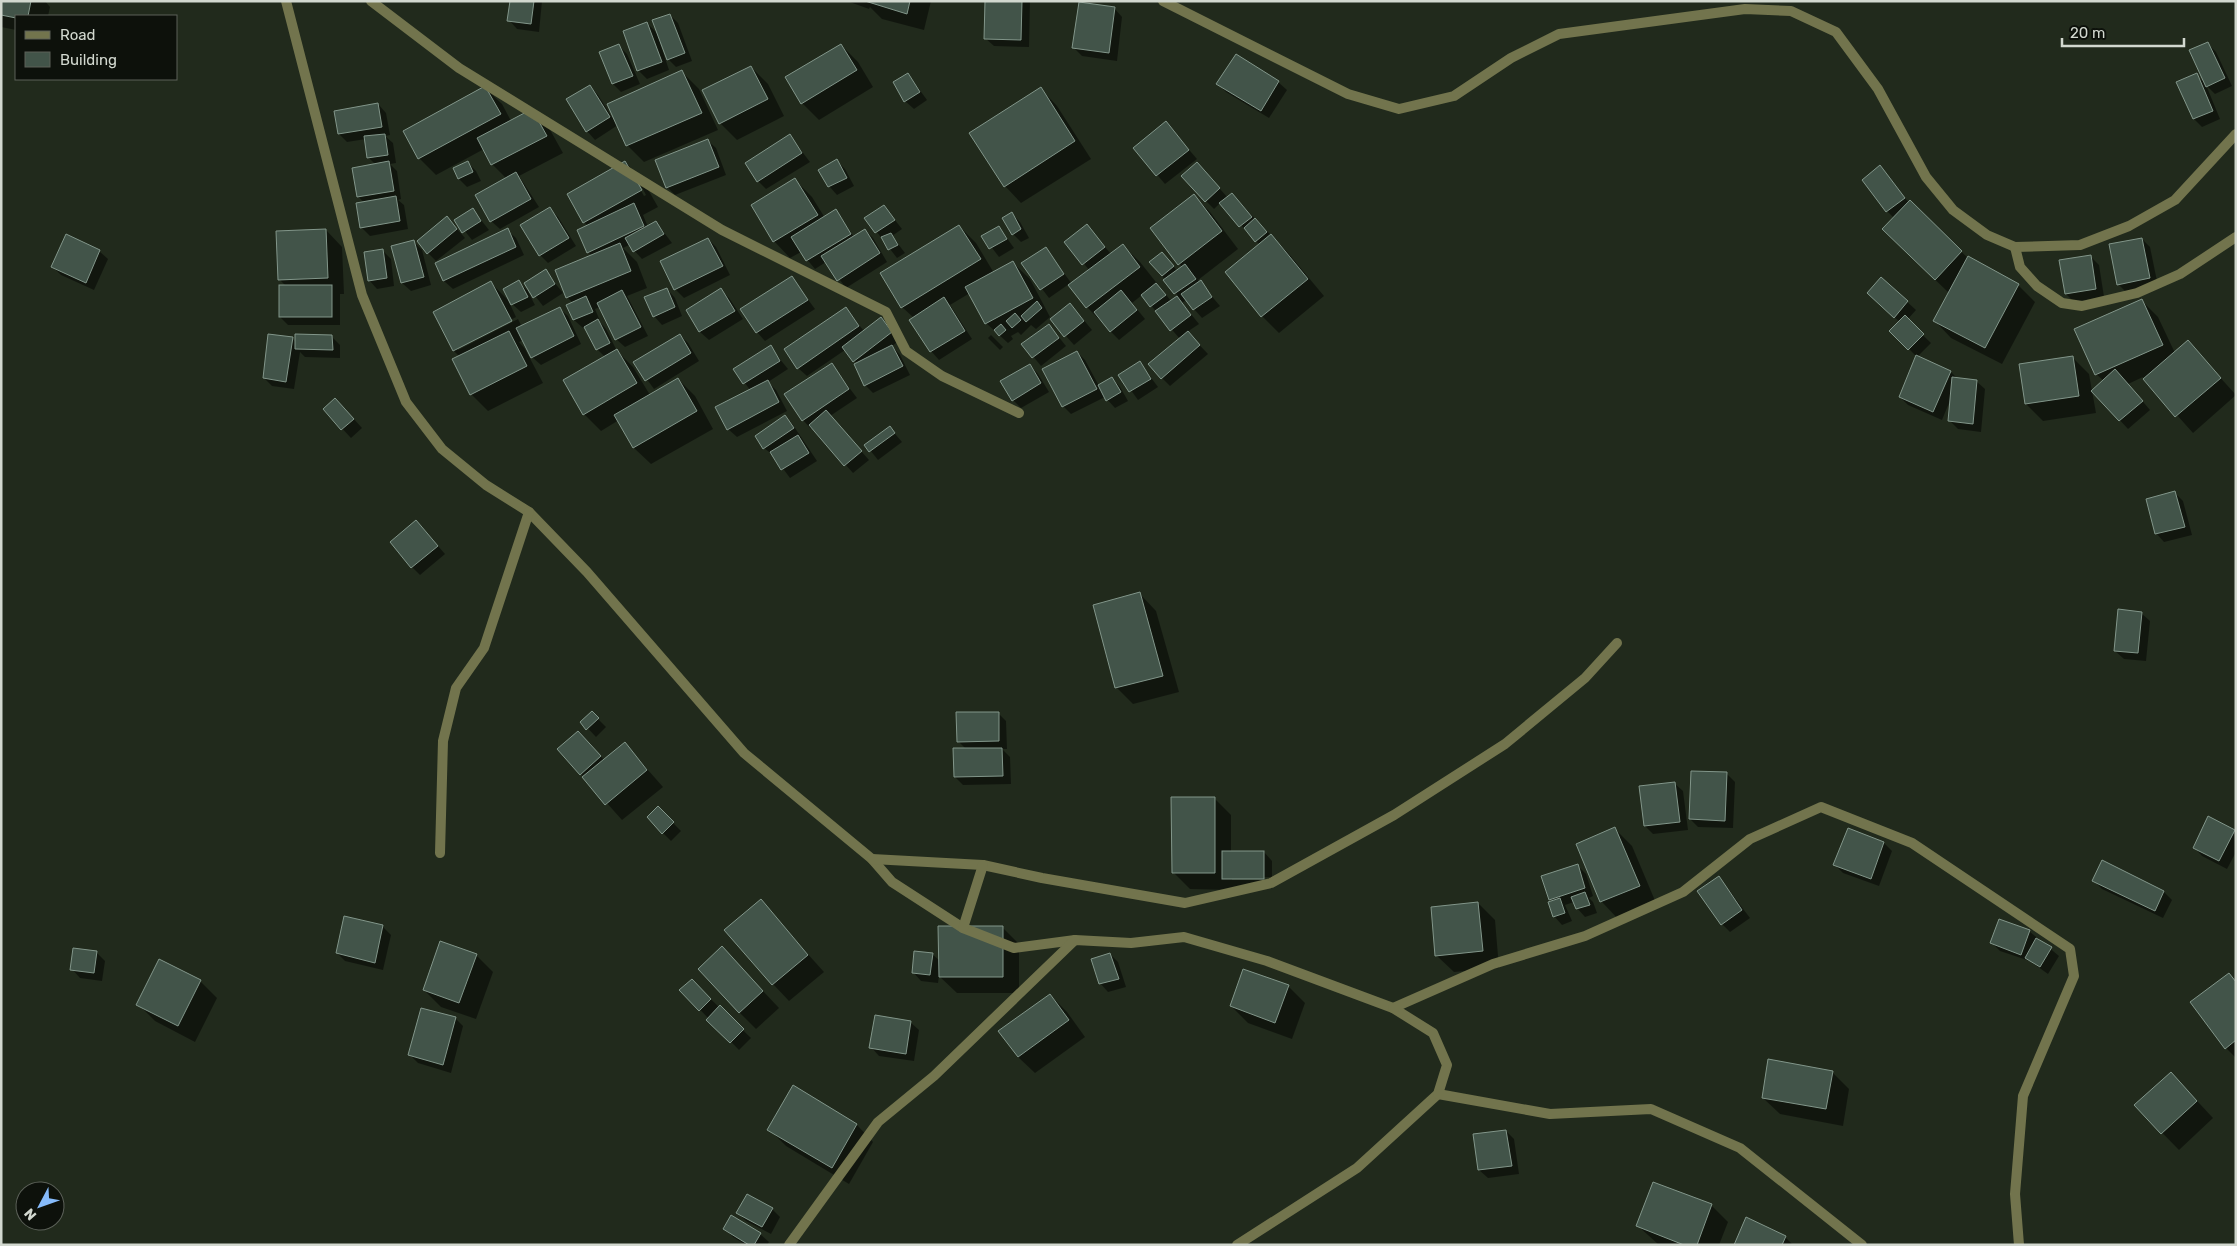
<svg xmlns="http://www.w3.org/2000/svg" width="2237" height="1246" font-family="Rubik,sans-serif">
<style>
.shadow{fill:#0007;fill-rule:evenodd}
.building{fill:#425449;stroke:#82968a}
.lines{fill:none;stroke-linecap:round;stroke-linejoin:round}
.minor{stroke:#72744d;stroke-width:10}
</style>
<rect width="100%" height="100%" fill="#212a1c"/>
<!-- shadow -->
<g class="shadow">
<polygon points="1,1 45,1 50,7 48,16 16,16 16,30 1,27"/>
<polygon points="511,1 542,1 539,32 517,29 509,20"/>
<polygon points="847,1 931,1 924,30 882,19 870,7 869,9"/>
<polygon points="986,1 1030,1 1029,47 994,46 985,38"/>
<polygon points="1114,8 1122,17 1117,61 1082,56 1073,47"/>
<polygon points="670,15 678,23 692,61 676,67 668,59 662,43 660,43 669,70 647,79 638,70 647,23 659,35"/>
<polygon points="2208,44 2216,52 2232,86 2215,94 2206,85 2220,119 2202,127 2194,119 2196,75 2206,84"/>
<polygon points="841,45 858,62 873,87 819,120 802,103"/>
<polygon points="619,46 627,54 640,84 621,92 613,84"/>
<polygon points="751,67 768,84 784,116 737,140 720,123"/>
<polygon points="682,72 699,89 718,130 644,162 627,145 618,125 595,140 587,131 590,86 598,95 615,122"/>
<polygon points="908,74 927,100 914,109 905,101"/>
<polygon points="1278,82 1287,90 1269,118 1226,92 1218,84"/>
<polygon points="485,88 502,104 511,121 532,111 549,128 563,153 519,176 539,207 500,229 491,221 476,195 506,178 492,164 484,149 436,175 419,158"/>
<polygon points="1041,89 1057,106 1091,159 1021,203 1005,186"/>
<polygon points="378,104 386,113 390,135 385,136 393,143 396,163 390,164 397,171 401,199 398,200 404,205 408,229 370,236 362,228 357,204 364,203 358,196 376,165 368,157 366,139 347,142 339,134"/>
<polygon points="1166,123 1197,159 1165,184 1134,148"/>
<polygon points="790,136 810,162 766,189 758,181"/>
<polygon points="707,140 716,148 726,175 675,195 667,187"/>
<polygon points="837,161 845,169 854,186 837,195 829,186"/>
<path d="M625,162L642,179L658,207L643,215L648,227L656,222L672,243L642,259L629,245L623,248L637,262L647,288L627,296L648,336L625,347L616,339L600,307L595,309L600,321H599L606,329L617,351L633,367L650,395L678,379L695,396L713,429L651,464L634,448L619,420L601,431L584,414L605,357L597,349L586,327L583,328L574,320L568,306L573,303L567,297L592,256L588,252V226L584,222ZM635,180H638L646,195L644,196Z"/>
<polygon points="468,163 476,171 481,181 467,187 459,179"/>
<polygon points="1880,167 1909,203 1968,258 2018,285 2035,302 2002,364 1951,338 1935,321 1949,293 1900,246 1894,218 1887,211"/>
<polygon points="1205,172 1228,198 1232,194 1240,203 1288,253 1324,296 1279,333 1262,316 1260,245 1220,203 1214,209 1206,201"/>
<polygon points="795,180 812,197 825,218 836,211 854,237 865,230 873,238 887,262 846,288 826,262 815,269 801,252 790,258 774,241"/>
<polygon points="1194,196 1210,212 1238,249 1198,280 1220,306 1202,318 1186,300 1182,303 1199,324 1187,332 1208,354 1170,386 1162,378 1180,339 1142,295 1132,303 1145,319 1119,340 1087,307 1069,284 1049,298 1023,264 1046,249 1072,284 1090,271 1066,242 1087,226 1111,254 1123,246 1140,262 1171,301 1178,296 1151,262 1170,262 1177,271 1182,267 1151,228"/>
<polygon points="884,206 902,229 892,236 905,253 897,258 866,218"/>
<polygon points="550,209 558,217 576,246 548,263 540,255"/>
<polygon points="473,210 489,230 472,240 456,220"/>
<polygon points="1012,214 1020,222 1029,238 1021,242 1013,234"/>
<polygon points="447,218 465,238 436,261 428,253"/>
<polygon points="959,226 976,243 994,273 1013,263 1030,279 1050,317 1036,329 1031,325 1021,335 1018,332 1011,336 1013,339 1008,343 986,323 970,293 950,305 972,339 939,360 931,351 914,318 902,307"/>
<polygon points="999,227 1014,248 999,257 983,236"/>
<polygon points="326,230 342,247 344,294 340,294 340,325 288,325 280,317 286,286 279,279"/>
<polygon points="507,230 516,238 524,255 453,289 444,281 436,264"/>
<polygon points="708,239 716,247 730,275 684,298 675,289 662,262"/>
<polygon points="2142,239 2150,247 2158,286 2126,292 2118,284"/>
<polygon points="413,241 422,250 431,285 411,291 402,283 393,247"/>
<polygon points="99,251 108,259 94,290 61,275 53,267"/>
<polygon points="383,251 391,259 394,286 377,289 369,280"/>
<polygon points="2090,256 2099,265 2104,297 2074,302 2066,294"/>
<polygon points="545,271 563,293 543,306 525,283"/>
<polygon points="792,278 815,309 765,341 757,332"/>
<polygon points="1881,278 1916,310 1907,320 1931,343 1917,357 1891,331 1900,322 1877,302"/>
<polygon points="518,282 527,290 535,305 521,312 511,303"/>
<polygon points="491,283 508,300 516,317 458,347 458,350 518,319 522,327 559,308 568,316 581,344 541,365 532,357 524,340 519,342 525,349 543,383 488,411 471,394 460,357 454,351 434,313"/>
<polygon points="667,289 675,298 682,316 662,325 654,316"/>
<polygon points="721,290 729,298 743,319 709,340 700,332 688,310"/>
<polygon points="2141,300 2158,317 2175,353 2188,342 2236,395 2193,433 2143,377 2128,384 2150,410 2128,429 2093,391 2104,381 2096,374"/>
<polygon points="845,308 864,331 881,319 889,327 900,340 892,346 900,355 910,375 873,393 865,385 857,364 845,350 807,376 798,368 786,350"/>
<polygon points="1078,313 1092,330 1074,345 1051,319"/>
<polygon points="1049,325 1066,346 1041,366 1023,344"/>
<polygon points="680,335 688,343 699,361 654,389 635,363"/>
<polygon points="991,335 1003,347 1000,350 988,338"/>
<polygon points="332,337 340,345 340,358 305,357 300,352 294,389 272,386 264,378 292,338 296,343"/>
<polygon points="770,347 788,369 768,382 776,390 787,411 737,437 728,429 750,390 735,369"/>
<polygon points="1077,352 1085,360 1099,386 1112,378 1120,387 1128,401 1115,408 1105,397 1071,414 1063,406"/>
<polygon points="1917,357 1951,372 1958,379 1976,381 1985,389 1981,432 1958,429 1950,421 1951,398 1942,420 1908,405 1900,397"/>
<polygon points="2072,357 2089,374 2096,413 2043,421 2026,404 2021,365"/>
<polygon points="1140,363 1158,387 1138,400 1120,375"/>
<polygon points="832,365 857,398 830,416 869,460 853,473 812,427 811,429 803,420"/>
<polygon points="1030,365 1038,374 1049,392 1021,408 1013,400"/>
<polygon points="343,407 362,428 351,438 324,409"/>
<polygon points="785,417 793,425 817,461 790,478 773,455 764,448"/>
<polygon points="890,428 902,442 878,460 866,445"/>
<polygon points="2175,493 2183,501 2192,535 2164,542 2156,533"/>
<polygon points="416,521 445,554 420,575 412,567"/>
<polygon points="1140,594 1156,611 1179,692 1133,704 1116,687"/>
<polygon points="2141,613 2150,621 2146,661 2124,659 2115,651"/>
<polygon points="592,713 606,727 596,737 582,722"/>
<polygon points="998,713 1006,721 1007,749 1002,749 1010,757 1011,784 963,785 955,777 966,749 958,741"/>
<polygon points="586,741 604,760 625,744 663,787 622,820 581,774"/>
<polygon points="1726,773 1735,782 1733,828 1698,827 1690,819"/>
<polygon points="1674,783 1683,791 1688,830 1653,834 1645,826 1640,787"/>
<path d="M1214,798L1231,815V852H1264L1272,861V886L1232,887V890L1190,889L1173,872ZM1270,877V880H1232V878Z"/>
<polygon points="658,808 681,831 671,841 663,833"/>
<polygon points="1615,829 1632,846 1656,903 1618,919 1602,902 1577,845"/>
<polygon points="1848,829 1884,843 1892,851 1879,886 1843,873 1835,865"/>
<polygon points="2234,831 2236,852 2227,869 2202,856 2194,847"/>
<polygon points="2103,862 2164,892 2172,900 2163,918 2102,889 2094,881"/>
<polygon points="1578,866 1586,874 1593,896 1589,898 1593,902 1597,913 1585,917 1577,908 1574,902 1565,905 1572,921 1562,925 1554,916 1553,902 1550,899"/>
<polygon points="1719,877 1750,918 1730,932 1722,924"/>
<polygon points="760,901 824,972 789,1001 773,984"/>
<polygon points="1478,903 1495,920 1499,968 1454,972 1437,956"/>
<polygon points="382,926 391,935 383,970 345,961 337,953"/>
<polygon points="1002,927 1019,944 1019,993 957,993 939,976 938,983 921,981 913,972 932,954 940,961"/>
<polygon points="2029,931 2059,956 2048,974 2030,961 2000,951 1992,943"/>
<polygon points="722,948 779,1008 756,1029 739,1012"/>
<polygon points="96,952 105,961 102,981 80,978 72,969"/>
<polygon points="1110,954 1118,962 1126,987 1108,992 1100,983"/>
<polygon points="476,955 493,972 476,1019 441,1007 424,990"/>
<polygon points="2228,974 2236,982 2236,1058 2226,1048"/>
<polygon points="691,980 751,1038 739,1050 681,990"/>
<polygon points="200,981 217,998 195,1042 155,1021 138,1004"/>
<polygon points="1288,986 1305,1003 1292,1039 1248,1023 1231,1006"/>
<polygon points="1050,995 1067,1012 1085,1037 1035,1073 1018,1057 1000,1032"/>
<polygon points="455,1018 463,1026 451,1073 418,1063 410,1055"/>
<polygon points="910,1022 919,1030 914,1061 879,1056 871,1047"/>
<polygon points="1832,1072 1849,1089 1843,1126 1780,1114 1763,1098"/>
<polygon points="2171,1073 2213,1118 2179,1150 2136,1106"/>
<polygon points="794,1087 857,1125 873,1142 849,1184 786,1146 769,1129"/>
<polygon points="1506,1131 1514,1139 1519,1174 1488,1178 1479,1170"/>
<polygon points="1711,1205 1728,1222 1719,1245 1659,1245 1638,1226"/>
<polygon points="772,1209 780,1217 771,1234 746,1221 738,1213"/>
<polygon points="732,1217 760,1234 769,1242 767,1245 746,1245 733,1237 725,1229"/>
<polygon points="1785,1237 1793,1245 1735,1245"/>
</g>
<!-- building -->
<g class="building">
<polygon points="1,1 31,1 28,16 16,18 1,15"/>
<polygon points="510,1 534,1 531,24 507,21"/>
<polygon points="865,1 910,1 907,14"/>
<polygon points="985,1 1022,1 1021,40 984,39"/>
<polygon points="1079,2 1115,7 1109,53 1072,48"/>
<polygon points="670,14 685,53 667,60 652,20"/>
<polygon points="647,22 662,62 637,71 623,31"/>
<polygon points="2208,42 2225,78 2206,87 2189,50"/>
<polygon points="619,44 633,76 612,84 599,52"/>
<polygon points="841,44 857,70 801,104 785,77"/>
<polygon points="1236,54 1279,81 1261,111 1216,84"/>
<polygon points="751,66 768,99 719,124 702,90"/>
<polygon points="682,70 702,113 626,146 607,104"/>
<polygon points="908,73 920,92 904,102 893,82"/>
<polygon points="2197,73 2213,111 2193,119 2176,82"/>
<polygon points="590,85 610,117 586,132 566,99"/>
<polygon points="485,86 501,114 418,159 403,131"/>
<polygon points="1041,87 1075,141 1004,187 969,133"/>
<polygon points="378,103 382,127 338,134 334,111"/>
<polygon points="532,109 547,136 491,165 477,138"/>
<polygon points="1166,121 1189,150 1156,176 1133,148"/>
<polygon points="385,134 388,155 367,158 364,136"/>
<polygon points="790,134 802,153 757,182 745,163"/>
<polygon points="708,139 719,167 666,188 655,160"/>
<polygon points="837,159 847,178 828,187 818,170"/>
<polygon points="389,161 394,191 357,197 352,168"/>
<polygon points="468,161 473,172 458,179 453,168"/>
<polygon points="625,161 642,190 583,223 567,194"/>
<polygon points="1197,162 1220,188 1205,202 1181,176"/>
<polygon points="1880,165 1905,198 1886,212 1862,180"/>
<polygon points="516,172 531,199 490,222 475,195"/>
<polygon points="795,178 818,215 773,242 751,205"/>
<polygon points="1232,193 1252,217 1239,227 1219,203"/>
<polygon points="1194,194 1222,231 1178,265 1150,228"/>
<polygon points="396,196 400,221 360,228 356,203"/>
<polygon points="1910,200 1962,251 1935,280 1882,229"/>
<polygon points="634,203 644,226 587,253 577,230"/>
<polygon points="884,205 895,220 875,233 864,218"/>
<polygon points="550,207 569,238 539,256 520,225"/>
<polygon points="473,208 481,221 462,233 454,220"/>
<polygon points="836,209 851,234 806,261 791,237"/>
<polygon points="1012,212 1021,229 1012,235 1002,218"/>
<polygon points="447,216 457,229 427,254 417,241"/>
<polygon points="1255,218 1267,232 1255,242 1244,228"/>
<polygon points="656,221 664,234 633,252 625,238"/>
<polygon points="1087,224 1105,247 1082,265 1064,242"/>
<polygon points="959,225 981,259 901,308 880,273"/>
<polygon points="999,226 1007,239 989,249 981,236"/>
<polygon points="508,228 516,247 443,281 435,263"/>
<polygon points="326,229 328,278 278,280 276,231"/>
<polygon points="865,229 880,253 837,281 821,256"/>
<polygon points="891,233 898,245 888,250 881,237"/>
<polygon points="66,234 100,250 86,283 51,267"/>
<polygon points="1271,234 1308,279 1261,317 1225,272"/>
<polygon points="708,238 723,266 674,290 660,261"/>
<polygon points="2142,238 2150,278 2117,285 2109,244"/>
<polygon points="414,240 424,277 401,283 391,246"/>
<polygon points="620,243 631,271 566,298 555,270"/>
<polygon points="1123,244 1140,267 1086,308 1068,285"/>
<polygon points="1046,247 1064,274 1040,290 1021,263"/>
<polygon points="383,249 387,278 368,281 364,252"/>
<polygon points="1162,252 1174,266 1162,276 1149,262"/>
<polygon points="2091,255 2096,289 2065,294 2059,260"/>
<polygon points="1968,256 2019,284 1985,348 1933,321"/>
<polygon points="1013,261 1033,298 985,324 965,287"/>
<polygon points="1185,264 1196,279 1174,294 1163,280"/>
<polygon points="546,269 555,284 533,298 524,283"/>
<polygon points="792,276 808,300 756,333 740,309"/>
<polygon points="1881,277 1908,301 1894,318 1867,293"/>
<polygon points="519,280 528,297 511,305 503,289"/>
<polygon points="1201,280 1212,297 1193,310 1181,294"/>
<polygon points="491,281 512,321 453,351 433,312"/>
<polygon points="1156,283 1166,295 1150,307 1141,295"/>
<rect x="279" y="285" width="53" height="32"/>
<polygon points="667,288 675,307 653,317 644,297"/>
<polygon points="721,288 735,311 699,332 686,310"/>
<polygon points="622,290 641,327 615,340 597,303"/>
<polygon points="1121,290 1137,310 1110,332 1094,312"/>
<polygon points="586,296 593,312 573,320 566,305"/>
<polygon points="1177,296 1191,315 1170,331 1155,311"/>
<polygon points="944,297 965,331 930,352 909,320"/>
<polygon points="2142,299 2163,345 2095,375 2074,329"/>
<polygon points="1037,301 1042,308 1026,322 1021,316"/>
<polygon points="1070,303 1084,321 1064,337 1050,319"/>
<polygon points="560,307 574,336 531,358 516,328"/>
<polygon points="846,307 859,326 797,369 784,349"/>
<polygon points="1015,313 1021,320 1012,328 1006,321"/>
<polygon points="1905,315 1924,334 1908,350 1889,331"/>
<polygon points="881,317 892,332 853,362 842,347"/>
<polygon points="598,319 610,343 596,350 584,327"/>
<polygon points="1001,324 1006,330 999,336 994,330"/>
<polygon points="1049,324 1059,338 1032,358 1021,344"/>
<polygon points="509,331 527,366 470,395 452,359"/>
<polygon points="1188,331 1200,345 1161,379 1148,364"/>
<polygon points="268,334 293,337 286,382 263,378"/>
<polygon points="295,334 332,335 333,350 295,349"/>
<polygon points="680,334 691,353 645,381 633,362"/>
<polygon points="2188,340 2221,378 2175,417 2143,379"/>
<polygon points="771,345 780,361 743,384 733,369"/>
<polygon points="892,345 903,366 864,386 854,364"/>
<polygon points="617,349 637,383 583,415 563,380"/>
<polygon points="1077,351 1097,389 1062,407 1042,369"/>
<polygon points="1916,355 1951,371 1933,412 1899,397"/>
<polygon points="2073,356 2079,396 2025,404 2019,364"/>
<polygon points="1140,361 1151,379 1129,392 1118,375"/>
<polygon points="832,363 849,389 802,421 784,394"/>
<polygon points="1030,364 1041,383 1012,401 1000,381"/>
<polygon points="2115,369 2143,401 2119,421 2091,391"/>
<polygon points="1112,377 1121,392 1106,401 1098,385"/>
<polygon points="1952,377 1977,380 1973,424 1948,421"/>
<polygon points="678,378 697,411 633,448 614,415"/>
<polygon points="768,380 779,402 727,430 715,407"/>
<polygon points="335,398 354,419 341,430 323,409"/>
<polygon points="826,410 862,451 844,466 809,425"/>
<polygon points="785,415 794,428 763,449 755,436"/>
<polygon points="890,426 895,433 869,452 864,445"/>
<polygon points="798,435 809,453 781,470 770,452"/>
<polygon points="2175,491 2185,527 2155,534 2146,499"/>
<polygon points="416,520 438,546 411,568 390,542"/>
<polygon points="1140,592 1163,676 1115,688 1093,605"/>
<polygon points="2118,609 2142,612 2138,653 2114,651"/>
<polygon points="592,711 599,718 586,730 580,722"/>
<polygon points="956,712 999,712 999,741 957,742"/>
<polygon points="578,731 601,756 580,775 557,749"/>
<polygon points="625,742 647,770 605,805 582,777"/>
<polygon points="953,748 1002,748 1003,776 954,777"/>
<polygon points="1691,771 1727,772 1725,821 1689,819"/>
<polygon points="1675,782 1680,822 1644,826 1639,786"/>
<polygon points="1171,797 1215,797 1215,873 1172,873"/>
<polygon points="658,806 674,822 662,834 647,817"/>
<polygon points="2208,816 2235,830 2219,861 2193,848"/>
<polygon points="1615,827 1640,886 1600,902 1576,844"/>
<polygon points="1848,828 1884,842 1871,879 1833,865"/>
<rect x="1222" y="851" width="42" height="28"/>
<polygon points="2102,860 2164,891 2155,911 2092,881"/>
<polygon points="1578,864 1585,888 1549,900 1541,876"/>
<polygon points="1719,876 1742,910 1721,925 1697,891"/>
<polygon points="1585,892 1590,905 1576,909 1571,897"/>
<polygon points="1560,898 1565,913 1553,917 1548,902"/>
<polygon points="761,899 808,955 772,985 724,930"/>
<polygon points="1478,902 1483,951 1435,956 1431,907"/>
<polygon points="344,916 383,925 375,963 336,953"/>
<polygon points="1999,919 2030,930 2021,955 1990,943"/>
<polygon points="938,926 1003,926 1003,977 939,977"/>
<polygon points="2036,938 2052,947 2040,967 2025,958"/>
<polygon points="440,941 477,954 459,1003 423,990"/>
<polygon points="722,946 763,991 739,1013 698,969"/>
<polygon points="73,948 97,951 94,973 70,970"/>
<polygon points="914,951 933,953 930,975 912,973"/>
<polygon points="1110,953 1119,979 1099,984 1091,959"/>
<polygon points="159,959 201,980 178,1026 136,1005"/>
<polygon points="1243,969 1289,985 1275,1023 1230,1006"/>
<polygon points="2229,973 2236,982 2236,1040 2225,1049 2190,1002"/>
<polygon points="692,979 711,999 699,1011 679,990"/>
<polygon points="1050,994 1069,1020 1018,1057 998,1031"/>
<polygon points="720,1005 744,1029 730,1043 706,1020"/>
<polygon points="421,1008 456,1017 443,1065 408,1055"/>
<polygon points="875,1015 911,1021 906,1054 869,1048"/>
<polygon points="1768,1059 1833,1071 1826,1109 1762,1098"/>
<polygon points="2171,1072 2197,1101 2161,1134 2134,1105"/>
<polygon points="793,1085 857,1124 832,1168 767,1130"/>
<polygon points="1506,1130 1512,1166 1478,1170 1473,1134"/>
<polygon points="1653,1182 1712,1204 1697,1245 1684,1245 1636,1226"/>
<polygon points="747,1194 773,1208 762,1227 736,1213"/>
<polygon points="731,1215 761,1233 754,1245 749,1245 723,1229"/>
<polygon points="1746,1217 1786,1236 1782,1245 1734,1245"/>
</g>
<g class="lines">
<!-- minor -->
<g class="minor">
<polyline points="286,1 362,295 406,402 442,449 486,485 529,512 587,572 744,753 872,859 892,882 963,928 1014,948 1075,940 1131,943 1184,937 1267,961 1393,1008 1433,1033 1447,1065 1438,1094 1357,1168 1237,1245"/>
<polyline points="371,1 459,68 722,230 886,312 906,351 942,376 1019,413"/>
<polyline points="1163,1 1348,94 1399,109 1454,96 1511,58 1559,34 1745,9 1791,11 1836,32 1878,89 1926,177 1953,210 1987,235 2015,247 2080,245 2129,226 2175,200 2236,134"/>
<polyline points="2015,247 2020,267 2037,286 2062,303 2082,306 2137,293 2180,274 2236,237"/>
<polyline points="440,853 443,741 456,688 484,648 529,512"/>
<polyline points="872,859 983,865 1042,878 1185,903 1271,883 1394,815 1505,744 1585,678 1617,643"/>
<polyline points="963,928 983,865"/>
<polyline points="1393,1008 1493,964 1585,936 1683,892 1750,839 1821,807 1912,843 2070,949 2074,976 2023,1096 2015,1194 2019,1245"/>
<polyline points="1438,1094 1550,1114 1651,1109 1740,1148 1862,1245"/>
<polyline points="789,1245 878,1122 934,1076 1075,940"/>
</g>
</g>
<!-- border -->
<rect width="2237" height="1246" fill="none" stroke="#d2d8cf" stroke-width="5"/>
<!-- legend -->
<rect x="15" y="15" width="162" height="65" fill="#0d110b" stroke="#5c6159"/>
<rect x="25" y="31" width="25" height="8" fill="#72744d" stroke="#5c6159"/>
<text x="60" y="40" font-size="15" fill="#d2d8cf">Road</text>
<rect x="25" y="52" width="25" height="15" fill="#425449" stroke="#5c6159"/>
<text x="60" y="65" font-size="15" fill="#d2d8cf">Building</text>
<!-- north arrow -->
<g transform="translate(40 1206) rotate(229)"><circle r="24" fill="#0d110b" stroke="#5c6159"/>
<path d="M0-4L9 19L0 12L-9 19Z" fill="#86bbfb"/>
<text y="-8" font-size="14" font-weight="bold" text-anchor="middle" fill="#d2d8cf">N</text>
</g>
<!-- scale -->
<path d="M2062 38v8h122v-8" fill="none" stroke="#d2d8cf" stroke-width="2.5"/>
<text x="2070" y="38" font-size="15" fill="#d2d8cf" stroke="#0d110b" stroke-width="4" paint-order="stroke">20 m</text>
</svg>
